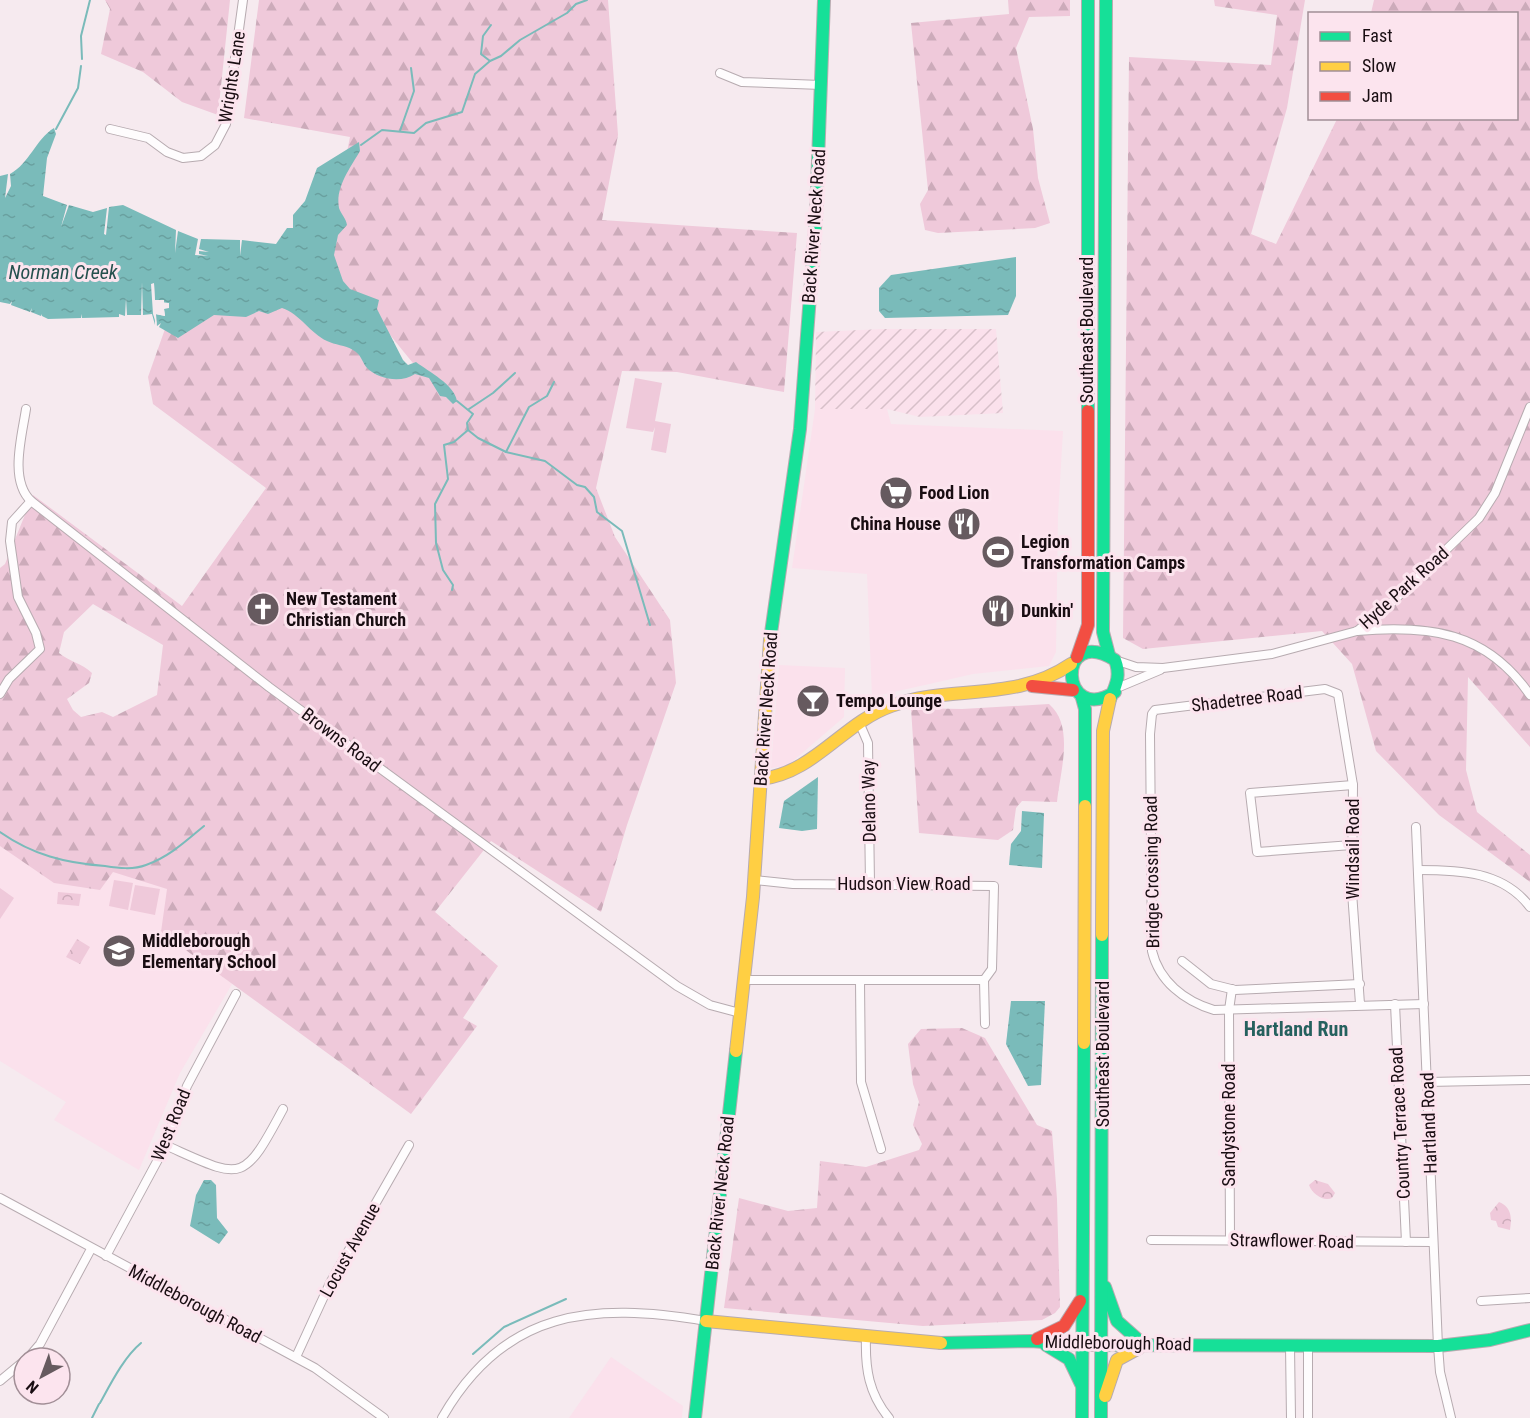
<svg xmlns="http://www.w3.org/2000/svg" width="1530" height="1418" font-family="'Roboto Condensed',sans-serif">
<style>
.built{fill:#fbe1ec}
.industrial{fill:url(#industrial-furrows)}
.forest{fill:url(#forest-firs);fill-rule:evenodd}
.park{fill:url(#park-crowns)}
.garden{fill:#efc9da}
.water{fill:url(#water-ripples)}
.pier{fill:#f6eaef}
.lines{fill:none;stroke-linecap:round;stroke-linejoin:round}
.stream{stroke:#7abbba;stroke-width:2}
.street-casing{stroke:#b7abb0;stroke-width:10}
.fast-casing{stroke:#b7abb0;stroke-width:14}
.slow-casing{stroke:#b7abb0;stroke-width:14}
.jam-casing{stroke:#b7abb0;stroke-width:14}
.street{stroke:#fefcfd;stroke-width:8}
.fast{stroke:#16e098;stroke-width:12}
.slow{stroke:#ffcf43;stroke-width:12}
.jam{stroke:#f24e42;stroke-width:12}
.labels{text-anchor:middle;stroke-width:6;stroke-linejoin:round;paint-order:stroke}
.street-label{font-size:18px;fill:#190d12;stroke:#fce4ee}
.poi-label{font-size:18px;font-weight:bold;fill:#190d12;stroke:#fce4ee;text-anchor:start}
.water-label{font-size:20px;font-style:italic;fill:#25504e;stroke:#fce4ee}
.neighbourhood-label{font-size:20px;font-weight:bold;fill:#26605e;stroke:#fce4ee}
</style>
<defs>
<pattern id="industrial-furrows" width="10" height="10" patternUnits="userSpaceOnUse" patternTransform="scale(1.5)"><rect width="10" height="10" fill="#fbe1ec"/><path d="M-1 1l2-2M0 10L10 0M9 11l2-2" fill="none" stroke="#d7c0c9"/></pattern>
<pattern id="forest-firs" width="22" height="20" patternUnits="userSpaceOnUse" patternTransform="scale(1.5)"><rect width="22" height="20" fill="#efc9da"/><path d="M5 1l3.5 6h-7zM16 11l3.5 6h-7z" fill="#ccabba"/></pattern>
<pattern id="park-crowns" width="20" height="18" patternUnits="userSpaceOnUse" patternTransform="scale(1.5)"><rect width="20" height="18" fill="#efc9da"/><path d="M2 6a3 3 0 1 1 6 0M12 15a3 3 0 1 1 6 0" fill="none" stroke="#ccabba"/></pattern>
<pattern id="water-ripples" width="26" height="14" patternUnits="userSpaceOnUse" patternTransform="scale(1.5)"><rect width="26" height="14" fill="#7abbba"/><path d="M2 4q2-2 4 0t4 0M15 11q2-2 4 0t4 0" fill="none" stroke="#69a09f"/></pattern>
</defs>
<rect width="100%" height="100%" fill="#f6eaef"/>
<!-- built -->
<g class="built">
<polygon points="815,409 887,409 891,424 1063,431 1058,516 1056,652 1049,666 973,674 872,697 867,574 792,568"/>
<polygon points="779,665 845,668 844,717 787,766 771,768"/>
<polygon points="0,771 253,925 223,977 232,984 180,1073 139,1170 54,1120 66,1102 0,1061"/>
<polygon points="611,1357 683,1406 682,1418 569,1418"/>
</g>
<!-- industrial -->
<polygon class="industrial" points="882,329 996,329 1003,413 920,417 887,409 815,409 816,332"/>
<!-- forest -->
<g class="forest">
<polygon points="105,0 230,0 218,115 182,102 143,72 101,54 110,9"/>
<path d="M259,0H608L618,135L602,220L797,233L784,392L677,372L622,371L596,488L615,537L670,620L676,683L627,825L601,912L491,841L435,912L498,966L463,1018L477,1026L411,1114L161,932L167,889L113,872L100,890L54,883L0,846V568L5,564L33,495L182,606L266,488L153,404L148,377L165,329L213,313L288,306L421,373L386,330L334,287L329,241L350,137L244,118ZM93,604L163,645L157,695L113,717L102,712L81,717L73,710L67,699L89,683L92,673C82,663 70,662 59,653L64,632Z"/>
<polygon points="1008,0 1070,0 1070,16 1029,17 1016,48 1033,129 1038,178 1050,223 1035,228 938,233 925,230 920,204 928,190 911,23 1009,14"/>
<polygon points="1214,0 1305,0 1287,108 1251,234 1276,244 1337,119 1516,118 1516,14 1371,13 1374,0 1530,0 1530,747 1468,677 1466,770 1477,812 1530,855 1530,882 1439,815 1376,751 1352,664 1322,631 1143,649 1123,638 1129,57 1271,65 1277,15 1215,6"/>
<path d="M1049,704C1075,726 1060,772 1057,802L1022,801L1016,808L1013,830L998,840L919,833L911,708L962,709Z"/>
<polygon points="962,1028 985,1038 1037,1125 1052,1131 1057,1199 1060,1307 1055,1313 1042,1320 923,1326 724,1308 739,1198 788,1211 817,1208 820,1161 866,1167 919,1150 922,1144 913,1125 919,1102 913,1084 908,1044 921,1029"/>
</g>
<!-- park -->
<g class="park">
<polygon points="58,892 81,894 79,906 57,904"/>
<polygon points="77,939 90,947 80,964 66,957"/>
<path d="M1315,1180L1328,1184L1335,1193L1332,1198C1324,1202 1312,1194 1309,1185Z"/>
<path d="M1499,1202C1512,1207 1512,1219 1510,1230L1498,1227L1496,1221L1491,1220L1490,1213Z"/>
</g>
<!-- garden -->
<g class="garden">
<polygon points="635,378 662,383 655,421 671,424 666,453 651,450 655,427 653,432 626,428"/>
<polygon points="114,880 133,883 128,910 109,906"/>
<polygon points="135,885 160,889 155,915 130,910"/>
<polygon points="0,888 14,898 0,919"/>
</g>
<!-- water -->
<g class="water">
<path d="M54,128L56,134L47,158L43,196L67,205L61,227L69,205L93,212L107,208L104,234L106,235L109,207L123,205L176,230L175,253L178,231L198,239L195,255L208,256L199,254V251L209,252L199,249L201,239L240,240V256L242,240L276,244L287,228H293V215L305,201L317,168L359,142L360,151C351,167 335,187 339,208C341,214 346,218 347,225L338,235L334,255L343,281L350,289L379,300L377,309L403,360L408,365L416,362C429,372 454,384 457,401L453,404L446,397L440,396L429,378L415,374C402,383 379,380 367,368C362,362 361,354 353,350C345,345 335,345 327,341C310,333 300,314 282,308L268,314L259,311L246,317L214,315L178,338L159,327L161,323L157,326L155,314L165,316L164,309L168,303L155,301L154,284L155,325L152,314L143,315L142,282L141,315H127L126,298L125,316L119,314V317L82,318V314L81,318L48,319L42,316V314L41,316L31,312L32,308L30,312L11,305L12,301L10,304L0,302V176L8,174L5,198L11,186L10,174C30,163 35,140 54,128Z"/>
<polygon points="1016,257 1016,296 1008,315 885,318 879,311 879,288 891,275"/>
<polygon points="818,777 817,829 802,831 779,828 784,801"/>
<polygon points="1022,811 1044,813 1042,868 1009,865 1011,844 1021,831"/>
<polygon points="1011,1001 1045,1001 1041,1085 1028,1086 1006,1044"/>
<polygon points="204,1180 211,1180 216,1185 217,1218 228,1232 219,1244 190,1226 196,1195"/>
</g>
<!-- pier -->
<polygon class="pier" points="154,283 155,300 164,300 164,303 169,303 169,308 164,309 165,316 156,314 157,326 153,314 151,284"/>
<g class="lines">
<!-- stream -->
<g class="stream">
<polyline points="82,59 81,36 90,0"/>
<polyline points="490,61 481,54 483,36 491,25"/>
<polyline points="56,129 78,88 81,66"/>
<polyline points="400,131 414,91 411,68"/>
<polyline points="361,145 382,130 414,133 426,123 462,112 475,74 490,61 501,56 520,40 567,13 576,4 587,0"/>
<polyline points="469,409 493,393 515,373"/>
<polyline points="468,430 478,438 506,452 545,461 577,485 585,487 594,497 597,512 622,531 650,625"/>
<polyline points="506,452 529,407 547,396 554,382"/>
<polyline points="452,590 453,585 443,570 436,543 435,504 448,479 444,445 454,442 468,430 467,423 473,414 457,401"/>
<path d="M0,832C33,855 65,863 105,866C118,868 133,870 146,865C169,857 186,841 204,826"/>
<polyline points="473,1354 504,1327 566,1299"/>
<path d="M100,1403C111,1383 124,1357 141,1343"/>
<polyline points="92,1418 99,1404"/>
</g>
<!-- street casing -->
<g class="street-casing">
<g id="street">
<polyline points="720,73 742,82 821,85"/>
<polyline points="110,129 148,138 167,152 183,158 201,156 215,145 226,124 243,0"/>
<path d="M26,409C22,436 9,480 31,501L269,687L677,986L710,1005L740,1013"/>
<path d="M1357,631C1429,625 1486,631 1530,695"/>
<polyline points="1115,660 1136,667 1163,668 1272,654 1357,631 1390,604 1479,518 1495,493 1530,407"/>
<polyline points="1117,688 1160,670"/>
<polyline points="0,694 9,679 40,649 36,633 18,597 10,541 12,522 31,501"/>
<polyline points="859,722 868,743 870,883"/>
<polyline points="1416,827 1438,1346 1440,1372 1451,1418"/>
<polyline points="1352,845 1257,852 1250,793 1353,785"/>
<path d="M1418,870C1459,870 1503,871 1530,907"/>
<polyline points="755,880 793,884 994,886 992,969 984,980 985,1024"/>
<polyline points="1182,961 1211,984 1235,990 1360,984"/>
<polyline points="743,980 984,980"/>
<polyline points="860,981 861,1082 881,1149"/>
<path d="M1360,1004L1352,892L1353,785L1338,694L1325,689L1155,710L1152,714L1150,734L1152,951C1159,981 1184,1001 1214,1010L1424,1004"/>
<polyline points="1395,1004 1406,1242"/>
<polyline points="1428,1082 1530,1080"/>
<path d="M165,1145C242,1179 242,1186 283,1109"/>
<polyline points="0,1198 315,1368 384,1418"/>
<polyline points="1151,1240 1433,1242"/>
<polyline points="1230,1240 1229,1010 1232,989"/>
<polyline points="106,1256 161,1154 187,1086 236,994"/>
<polyline points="1481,1301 1530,1298"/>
<path d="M866,1338C865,1369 869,1394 889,1418"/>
<polyline points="1308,1345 1308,1418"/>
<polyline points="1290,1346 1291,1418"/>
<polyline points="296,1357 330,1283 409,1145"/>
<polyline points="28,1358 40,1344 91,1249"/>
<polyline points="0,1381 24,1361"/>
<path d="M442,1418C504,1309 593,1302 706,1321"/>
</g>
</g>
<!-- fast casing -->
<g class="fast-casing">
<g id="fast">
<polyline points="1088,0 1088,411"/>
<polyline points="1106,0 1103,632 1109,655"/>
<polyline points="770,640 800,429 816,215 824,0"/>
<polyline points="1082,698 1085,709 1085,806"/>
<path d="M1110,699C1116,685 1121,676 1115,660C1055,623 1060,727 1115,692"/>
<polyline points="1105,1287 1117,1321 1144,1345"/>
<polyline points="941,1343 1031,1341 1083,1345 1438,1346 1490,1340 1530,1330"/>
<polyline points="1046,1345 1069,1359 1081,1384"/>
<polyline points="695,1418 736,1051"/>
<polyline points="1082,1418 1084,1043"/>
<polyline points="1101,1418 1102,935"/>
</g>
</g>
<!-- slow casing -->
<g class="slow-casing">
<g id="slow">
<path d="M761,779C814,773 843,723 891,706C952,684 1014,703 1071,664"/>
<polyline points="1102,935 1103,731 1110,699"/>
<polyline points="1084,1043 1085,806"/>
<polyline points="736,1051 753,897 770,640"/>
<polyline points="706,1321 941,1343"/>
<polyline points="1105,1396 1117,1360 1139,1348"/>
</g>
</g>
<!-- jam casing -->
<g class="jam-casing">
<g id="jam">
<polyline points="1077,657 1088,625 1088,411"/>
<polyline points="1032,686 1073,690"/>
<polyline points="1037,1339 1064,1326 1080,1301"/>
</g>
</g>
<!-- street -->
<use href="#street" class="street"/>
<!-- fast -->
<use href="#fast" class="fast"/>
<!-- slow -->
<use href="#slow" class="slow"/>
<!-- jam -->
<use href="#jam" class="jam"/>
</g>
<!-- icons -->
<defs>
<g id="supermarket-disc" transform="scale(1.725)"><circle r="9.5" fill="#665a5f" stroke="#fce4ee"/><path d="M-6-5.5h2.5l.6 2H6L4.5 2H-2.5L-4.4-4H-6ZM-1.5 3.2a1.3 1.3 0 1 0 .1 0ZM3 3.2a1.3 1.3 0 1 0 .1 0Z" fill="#fff"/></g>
<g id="restaurant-disc" transform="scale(1.725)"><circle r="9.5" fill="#665a5f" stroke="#fce4ee"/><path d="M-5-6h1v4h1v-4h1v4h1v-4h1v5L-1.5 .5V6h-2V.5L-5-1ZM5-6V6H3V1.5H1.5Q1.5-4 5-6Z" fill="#fff"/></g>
<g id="stadium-disc" transform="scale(1.725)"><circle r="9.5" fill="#665a5f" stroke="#fce4ee"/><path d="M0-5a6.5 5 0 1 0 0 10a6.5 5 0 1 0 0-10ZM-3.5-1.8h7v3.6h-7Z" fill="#fff"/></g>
<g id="church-disc" transform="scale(1.725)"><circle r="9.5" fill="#665a5f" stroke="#fce4ee"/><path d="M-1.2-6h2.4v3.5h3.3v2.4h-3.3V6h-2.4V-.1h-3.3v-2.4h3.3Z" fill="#fff"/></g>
<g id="bar-disc" transform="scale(1.725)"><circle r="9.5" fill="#665a5f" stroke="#fce4ee"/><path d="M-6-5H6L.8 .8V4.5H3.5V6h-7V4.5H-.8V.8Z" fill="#fff"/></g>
<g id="school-disc" transform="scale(1.725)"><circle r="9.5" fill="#665a5f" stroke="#fce4ee"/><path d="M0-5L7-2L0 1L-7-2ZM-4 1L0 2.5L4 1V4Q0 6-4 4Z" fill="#fff"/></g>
</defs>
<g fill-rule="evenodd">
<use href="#supermarket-disc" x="896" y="493"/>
<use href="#restaurant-disc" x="964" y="524"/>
<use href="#stadium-disc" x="998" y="552"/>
<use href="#church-disc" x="263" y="609"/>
<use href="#restaurant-disc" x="998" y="611"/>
<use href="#bar-disc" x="813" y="701"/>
<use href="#school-disc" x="119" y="951"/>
</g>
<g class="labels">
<!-- street labels -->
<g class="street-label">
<text transform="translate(232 77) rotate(-81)" y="6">Wrights Lane</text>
<text transform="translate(814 226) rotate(-86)" y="6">Back River Neck Road</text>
<text transform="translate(1087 330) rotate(-90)" y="6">Southeast Boulevard</text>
<text transform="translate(1404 588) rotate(-42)" y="6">Hyde Park Road</text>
<text transform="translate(1247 699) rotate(-7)" y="6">Shadetree Road</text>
<text transform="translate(766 709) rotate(-86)" y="6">Back River Neck Road</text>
<text transform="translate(341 740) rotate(37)" y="6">Browns Road</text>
<text transform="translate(869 801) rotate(-91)" y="6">Delano Way</text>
<text transform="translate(1353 849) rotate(-90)" y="6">Windsail Road</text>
<text transform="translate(1152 872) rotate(-91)" y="6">Bridge Crossing Road</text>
<text x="904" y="890">Hudson View Road</text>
<text transform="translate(1103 1054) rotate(-90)" y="6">Southeast Boulevard</text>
<text transform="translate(1400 1123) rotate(-93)" y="6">Country Terrace Road</text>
<text transform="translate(1429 1123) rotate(-92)" y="6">Hartland Road</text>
<text transform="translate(171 1125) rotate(-68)" y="6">West Road</text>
<text transform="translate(1229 1125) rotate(-90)" y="6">Sandystone Road</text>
<text transform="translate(720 1193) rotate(-84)" y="6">Back River Neck Road</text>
<text transform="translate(1292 1241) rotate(1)" y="6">Strawflower Road</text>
<text transform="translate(350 1250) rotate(-61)" y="6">Locust Avenue</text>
<text transform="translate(195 1304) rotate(28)" y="6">Middleborough Road</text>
<text transform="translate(1118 1343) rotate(1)" y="6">Middleborough Road</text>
</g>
<!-- poi labels -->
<g class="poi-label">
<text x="919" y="499">Food Lion</text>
<text x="941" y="530" text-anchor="end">China House</text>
<text x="1021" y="548">Legion<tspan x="1021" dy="21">Transformation Camps</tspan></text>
<text x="286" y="605">New Testament<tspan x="286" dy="21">Christian Church</tspan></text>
<text x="1021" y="617">Dunkin'</text>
<text x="836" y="707">Tempo Lounge</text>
<text x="142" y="947">Middleborough<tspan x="142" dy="21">Elementary School</tspan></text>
</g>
<!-- water labels -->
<g class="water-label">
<text x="63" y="279">Norman Creek</text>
</g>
<!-- neighbourhood labels -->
<g class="neighbourhood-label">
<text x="1296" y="1036">Hartland Run</text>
</g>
</g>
<!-- legend -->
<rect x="1308" y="12" width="210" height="108" fill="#fce4ee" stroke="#a18e96" stroke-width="1.5"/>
<rect x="1320" y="32" width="30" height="9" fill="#16e098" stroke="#a18e96" stroke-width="1.5"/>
<text x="1362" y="42" font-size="18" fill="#190d12">Fast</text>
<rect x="1320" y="62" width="30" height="9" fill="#ffcf43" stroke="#a18e96" stroke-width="1.5"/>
<text x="1362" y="72" font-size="18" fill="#190d12">Slow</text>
<rect x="1320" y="92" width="30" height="9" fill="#f24e42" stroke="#a18e96" stroke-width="1.5"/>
<text x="1362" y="102" font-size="18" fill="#190d12">Jam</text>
<!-- north arrow -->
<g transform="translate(42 1376) rotate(221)"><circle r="28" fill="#fce4ee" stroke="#a18e96" stroke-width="1.5"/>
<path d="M0-4.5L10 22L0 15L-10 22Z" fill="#665a5f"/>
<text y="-9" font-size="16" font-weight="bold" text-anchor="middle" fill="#190d12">N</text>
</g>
</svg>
